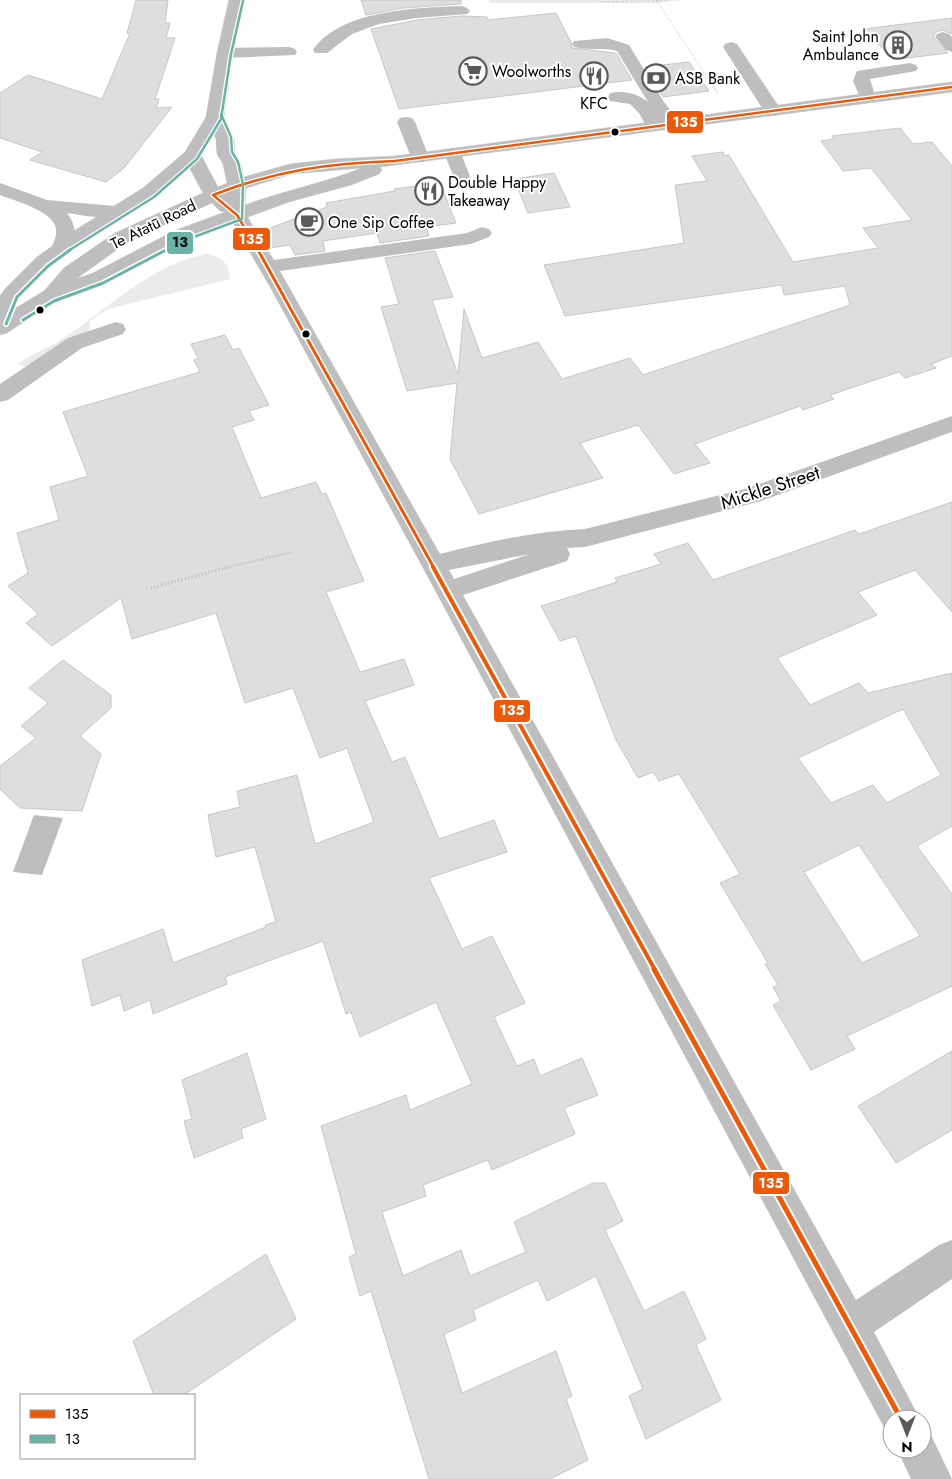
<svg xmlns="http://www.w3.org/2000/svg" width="952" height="1479" font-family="Jost,sans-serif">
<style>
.green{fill:#ebebeb}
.water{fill:#bdbdbd}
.building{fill:#dedede;stroke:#c6c6c6;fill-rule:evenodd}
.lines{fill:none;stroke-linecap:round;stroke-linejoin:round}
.major-casing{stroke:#dbdbdb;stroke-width:1}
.path-far2{stroke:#b9b9b9;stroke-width:2;stroke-dasharray:0.5 2;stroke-linecap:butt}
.path-far1{stroke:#b9b9b9;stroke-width:2.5;stroke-dasharray:1 2;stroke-linecap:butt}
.path{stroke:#b9b9b9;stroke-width:3;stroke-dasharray:1 2.5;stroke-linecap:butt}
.minor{fill:#bebebe;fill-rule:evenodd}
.major{fill:#bebebe;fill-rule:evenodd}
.bus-1-far3-casing{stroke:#fff;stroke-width:5}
.bus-1-far2-casing{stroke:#fff;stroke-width:6}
.bus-1-far1-casing{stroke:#fff;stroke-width:8}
.bus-1-casing{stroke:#fff;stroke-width:9}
.bus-2-far1-casing{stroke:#fff;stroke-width:5}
.bus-2-casing{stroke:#fff;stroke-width:6}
.bus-1-far3{stroke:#ea5a0a;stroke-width:2.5}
.bus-1-far2{stroke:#ea5a0a;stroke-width:3}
.bus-1-far1{stroke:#ea5a0a;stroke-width:4}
.bus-1{stroke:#ea5a0a;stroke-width:5}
.bus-2-far1{stroke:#6bb3a6;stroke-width:2.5}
.bus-2{stroke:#6bb3a6;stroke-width:3}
.bus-dot{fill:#000;stroke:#fff;stroke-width:2}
.labels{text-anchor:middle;stroke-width:4;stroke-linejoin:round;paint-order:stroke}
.far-poi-label{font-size:16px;fill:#000;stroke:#fff;text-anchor:start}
.far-street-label{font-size:16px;fill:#000;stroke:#fff}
.street-label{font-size:19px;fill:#000;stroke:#fff}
.line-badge{stroke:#fff;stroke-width:2}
.badge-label{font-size:14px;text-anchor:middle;font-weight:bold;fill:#fff}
.pale-badge-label{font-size:14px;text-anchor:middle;font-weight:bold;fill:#111}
</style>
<rect width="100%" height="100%" fill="#fff"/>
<!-- green -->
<g class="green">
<polygon points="489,0 684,0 656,3 490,3"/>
<path d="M207,254C221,256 230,264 230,279L120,306L108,309L90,321L89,334L30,368L18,364C33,353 51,347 65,337C109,308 154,262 207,254Z"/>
</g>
<!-- water -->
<polygon class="water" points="34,815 63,818 42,875 13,872"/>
<!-- building -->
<g class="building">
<polygon points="136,0 168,0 165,23 170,23 166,38 175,38 155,99 159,99 156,108 172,107 124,168 106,182 30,160 42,152 0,138 0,93 28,75 102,99 130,33 127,33"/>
<polygon points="361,0 461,0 461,4 403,8 366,15"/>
<polygon points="556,13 571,42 572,48 616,53 632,80 399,109 371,29 417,20 461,16 487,17 488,20"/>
<polygon points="952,18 952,34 942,30 936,32 933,37 948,53 907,58 893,59 864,29"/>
<polygon points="689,62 709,91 663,97 645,67"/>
<polygon points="900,128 913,144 932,142 952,166 952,356 931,364 936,368 905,378 899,372 830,395 834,399 803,410 800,406 695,444 710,463 674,474 638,425 580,443 603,478 479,514 450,459 457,383 407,391 381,307 399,304 385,258 435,251 453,297 432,300 458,375 464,309 482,358 538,342 562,379 630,358 643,375 850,305 845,286 784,295 782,285 565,316 544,265 684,243 675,185 707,181 692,156 723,152 725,156 729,155 793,262 878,248 863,228 912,220 871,168 843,171 821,141 834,139 832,136"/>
<polygon points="554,173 570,207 528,213 514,179"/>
<polygon points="440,183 456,223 426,227 429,236 380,243 377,233 323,241 325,251 295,255 290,245 269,248 259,232 327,207 326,203 395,191 394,189"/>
<polygon points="225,335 233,350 239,348 269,405 249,411 254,420 232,427 261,498 316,482 322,494 326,493 364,581 326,592 360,672 404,659 414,685 365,701 392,762 405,757 439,839 494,820 507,852 429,878 462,949 492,936 525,1003 494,1017 517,1066 534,1059 540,1076 582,1058 598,1095 564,1108 575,1134 492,1170 488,1160 423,1185 426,1196 382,1212 403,1276 461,1250 470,1276 526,1252 514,1222 593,1183 605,1183 623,1221 605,1230 644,1311 684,1291 706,1339 696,1345 721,1400 646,1439 629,1396 643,1389 596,1276 547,1301 538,1280 473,1310 476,1320 444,1334 462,1393 556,1351 572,1396 566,1399 588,1460 550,1479 429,1479 371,1291 360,1296 349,1257 356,1254 321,1126 406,1095 410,1110 472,1084 436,1002 360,1037 351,1012 346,1014 323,941 225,977 227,984 153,1014 150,1000 124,1011 120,995 92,1006 82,960 163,929 173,963 266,927 265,925 276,922 255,847 216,857 208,815 240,807 237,791 297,775 315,844 374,822 347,748 320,758 293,688 245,703 216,613 132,639 121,598 52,646 26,623 38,614 8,586 28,573 17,533 59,520 50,487 88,476 63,412 200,372 194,360 198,358 191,344"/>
<path d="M952,502V612L915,570L858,592L877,615L777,658L810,705L859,683L868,693L952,673V826L917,846L952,894V986L847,1036L855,1049L811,1070L773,1005L781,1001L773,987L778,985L765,964L768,963L720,883L740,874L679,774L659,781L653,772L638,778L616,740L576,636L560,641L541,606L617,582L615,578L661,564L654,554L688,543L713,580L855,530L859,534ZM903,709L941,775L887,803L873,785L831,803L798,758ZM859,845L920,936L862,963L804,872Z"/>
<polygon points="63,660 111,695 111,708 80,736 101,754 82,811 20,808 0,789 0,766 36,738 21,726 48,703 29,688"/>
<polygon points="952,1051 952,1130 896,1163 858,1106"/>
<polygon points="247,1053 266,1119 241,1129 243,1138 194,1158 184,1121 192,1119 182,1080"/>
<polygon points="266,1254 296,1319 184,1395 154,1395 133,1341"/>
</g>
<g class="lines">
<!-- major casing -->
<g class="major-casing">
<path id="major" d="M229,0H245L233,53L224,117L234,139L235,154L241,164L244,177L290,164L335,159L395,156L952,82V92L380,167L382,170L379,174L351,185L289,202L188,239L107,281L58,299L7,333L0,335V296L5,289L37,257L69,234L143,188L185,152L206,117L217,53ZM214,134L216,139L217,154L223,164L227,183L218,187L201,155ZM189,167L203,193L115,233L64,268L44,291L14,309C28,268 118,221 154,197C167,189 178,177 189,167ZM362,168C324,183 283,191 245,205L246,188L292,174ZM212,203L220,211L225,212L174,231L93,273L76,279L129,241Z"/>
</g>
<!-- path-far2 -->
<g class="path-far2">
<polyline points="599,0 603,2 657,1"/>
<polyline points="667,0 657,1 718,94"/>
</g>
<!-- path-far1 -->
<polyline class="path-far1" points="225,568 292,552"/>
<!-- path -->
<polyline class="path" points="151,588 229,567"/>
<!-- minor -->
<g class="minor">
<path d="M462,6L467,8L470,11L467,14L417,18L379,24L352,34L327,53H315L313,50C341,9 418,8 462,6Z"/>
<polygon points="943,32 949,34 952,37 952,52 946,50 935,37 937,34"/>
<path d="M607,38L629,45L664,102L681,124L678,128C668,130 665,126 659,118L663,125L660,129L654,130L648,129L639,113L630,104L610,101L608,97L610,93C623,90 638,93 648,102L617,51C603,47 589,51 574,47L572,44L574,41Z"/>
<polygon points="731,42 737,44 782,111 779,115 773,116 767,115 764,111 723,47 725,44"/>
<polygon points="289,47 295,49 297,52 295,55 225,58 219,56 217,53 219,50 225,48"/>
<polygon points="910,63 916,65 918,68 916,71 870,79 876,98 874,102 862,102 853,81 857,71"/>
<polygon points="406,117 412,118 415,122 429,157 426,161 420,162 414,161 411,157 397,122 400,118"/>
<polygon points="453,148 459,149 470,176 467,180 461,181 455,180 444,153 447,149"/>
<path d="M0,183L47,200L126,207L128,211L126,215C107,220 86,216 67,213C77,226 77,238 68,252L61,254L54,252L51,248C54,242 57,236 56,229C54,211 15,201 0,195Z"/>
<path d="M237,209L244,211L274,260L467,233L482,227L489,229L492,233L489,237L471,244L280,271L440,554C487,542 536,531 585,529L748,488L952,416V432L761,501L585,547L567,548L570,554L567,561L463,595L856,1300L939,1245L952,1240V1279L874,1332L920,1419H892V1435L887,1433L424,570L271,289L228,215L230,211ZM530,554L454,579L449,570Z"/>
<polygon points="116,322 123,324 126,329 123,334 82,348 8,400 0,402 0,384 68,338"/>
<polygon points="922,1431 931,1435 952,1479 911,1479 897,1449 922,1449"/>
</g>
<!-- major -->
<use href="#major" class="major"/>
<!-- bus-1-far3 casing -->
<g class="bus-1-far3-casing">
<path id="bus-1-far3" d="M258,251L237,215L213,195C274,171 329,163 395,161L952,87"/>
</g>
<!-- bus-1-far2 casing -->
<g class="bus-1-far2-casing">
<polyline id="bus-1-far2" points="258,250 434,568"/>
</g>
<!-- bus-1-far1 casing -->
<g class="bus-1-far1-casing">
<polyline id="bus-1-far1" points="433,567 655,970"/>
</g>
<!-- bus-1 casing -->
<g class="bus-1-casing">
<polyline id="bus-1" points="654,969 901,1419"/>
</g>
<!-- bus-2-far1 casing -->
<g class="bus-2-far1-casing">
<g id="bus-2-far1">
<polyline points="68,251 154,197 197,159 221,119 231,54 243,1"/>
<polyline points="164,251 183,241 242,219 243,184 238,162 232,152 231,137 221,114"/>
</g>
</g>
<!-- bus-2 casing -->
<g class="bus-2-casing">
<g id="bus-2">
<polyline points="23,320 54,301 103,283 166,250"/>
<polyline points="6,324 17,297 48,266 70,250"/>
</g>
</g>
<!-- bus-1-far3 -->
<use href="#bus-1-far3" class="bus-1-far3"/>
<!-- bus-1-far2 -->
<use href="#bus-1-far2" class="bus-1-far2"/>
<!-- bus-1-far1 -->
<use href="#bus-1-far1" class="bus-1-far1"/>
<!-- bus-1 -->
<use href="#bus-1" class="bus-1"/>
<!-- bus-2-far1 -->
<use href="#bus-2-far1" class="bus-2-far1"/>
<!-- bus-2 -->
<use href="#bus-2" class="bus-2"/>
</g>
<!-- icons -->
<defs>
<g id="building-ring" transform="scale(1.4375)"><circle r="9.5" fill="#fff" stroke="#595959" stroke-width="1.5"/><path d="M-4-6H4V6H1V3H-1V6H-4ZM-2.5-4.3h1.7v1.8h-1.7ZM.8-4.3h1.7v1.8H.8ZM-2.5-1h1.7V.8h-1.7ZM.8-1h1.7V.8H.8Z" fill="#595959"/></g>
<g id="supermarket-ring" transform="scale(1.4375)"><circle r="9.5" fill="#fff" stroke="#595959" stroke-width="1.5"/><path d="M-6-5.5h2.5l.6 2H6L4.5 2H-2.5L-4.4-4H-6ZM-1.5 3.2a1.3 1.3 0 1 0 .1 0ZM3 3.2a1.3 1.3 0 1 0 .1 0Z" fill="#595959"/></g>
<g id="restaurant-ring" transform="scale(1.4375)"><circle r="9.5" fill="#fff" stroke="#595959" stroke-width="1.5"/><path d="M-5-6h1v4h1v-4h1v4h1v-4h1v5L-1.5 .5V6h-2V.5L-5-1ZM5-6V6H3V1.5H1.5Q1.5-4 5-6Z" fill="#595959"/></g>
<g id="bank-ring" transform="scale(1.4375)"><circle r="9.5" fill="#fff" stroke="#595959" stroke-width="1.5"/><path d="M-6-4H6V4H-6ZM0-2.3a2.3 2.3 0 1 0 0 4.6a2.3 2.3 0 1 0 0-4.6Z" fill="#595959"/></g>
<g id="cafe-ring" transform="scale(1.4375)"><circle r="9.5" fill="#fff" stroke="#595959" stroke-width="1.5"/><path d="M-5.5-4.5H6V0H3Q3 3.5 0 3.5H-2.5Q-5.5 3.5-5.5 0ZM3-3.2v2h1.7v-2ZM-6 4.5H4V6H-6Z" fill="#595959"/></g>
</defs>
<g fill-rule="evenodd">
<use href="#building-ring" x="898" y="45"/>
<use href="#supermarket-ring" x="473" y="71"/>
<use href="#restaurant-ring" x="594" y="76"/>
<use href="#bank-ring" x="656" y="78"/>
<use href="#restaurant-ring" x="429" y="191"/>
<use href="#cafe-ring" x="309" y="222"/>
</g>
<!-- markers -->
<g class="bus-dot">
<circle cx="615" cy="132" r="4.5"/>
<circle cx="40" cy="310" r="4.5"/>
<circle cx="306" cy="334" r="4.5"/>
</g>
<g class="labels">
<!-- far-poi labels -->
<g class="far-poi-label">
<text x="879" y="42" text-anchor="end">Saint John<tspan x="879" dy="18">Ambulance</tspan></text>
<text x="492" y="77">Woolworths</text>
<text x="675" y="84">ASB Bank</text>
<text x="594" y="109" text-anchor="middle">KFC</text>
<text x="448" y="188">Double Happy<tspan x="448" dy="18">Takeaway</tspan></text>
<text x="328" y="228">One Sip Coffee</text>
</g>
<!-- far-street labels -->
<g class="far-street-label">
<text transform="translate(153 224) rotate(-26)" y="6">Te Atatū Road</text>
</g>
<!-- street labels -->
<g class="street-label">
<text transform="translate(770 487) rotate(-18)" y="7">Mickle Street</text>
</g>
</g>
<g class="line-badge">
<rect x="666" y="110" width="38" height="24" rx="5" fill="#ea5a0a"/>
<rect x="232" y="227" width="39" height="24" rx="5" fill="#ea5a0a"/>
<rect x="166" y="231" width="28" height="24" rx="5" fill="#6bb3a6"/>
<rect x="493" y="699" width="38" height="24" rx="5" fill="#ea5a0a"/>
<rect x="752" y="1171" width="38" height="24" rx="5" fill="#ea5a0a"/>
</g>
<g class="badge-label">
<text x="685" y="127">135</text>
<text x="251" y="244">135</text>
<text x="512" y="715">135</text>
<text x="771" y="1188">135</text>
</g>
<g class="pale-badge-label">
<text x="180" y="247">13</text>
</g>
<!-- legend -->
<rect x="20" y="1394" width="175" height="65" fill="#ffffff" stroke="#999999"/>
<rect x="30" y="1410" width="25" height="8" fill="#ea5a0a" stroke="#999999"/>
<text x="65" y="1419" font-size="15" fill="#000000">135</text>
<rect x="30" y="1435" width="25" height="8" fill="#6bb3a6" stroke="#999999"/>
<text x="65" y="1444" font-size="15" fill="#000000">13</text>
<!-- north arrow -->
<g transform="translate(907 1434) rotate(180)"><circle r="24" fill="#ffffff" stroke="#999999"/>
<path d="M0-4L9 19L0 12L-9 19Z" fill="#595959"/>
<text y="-8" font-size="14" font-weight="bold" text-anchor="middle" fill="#000000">N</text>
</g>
</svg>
